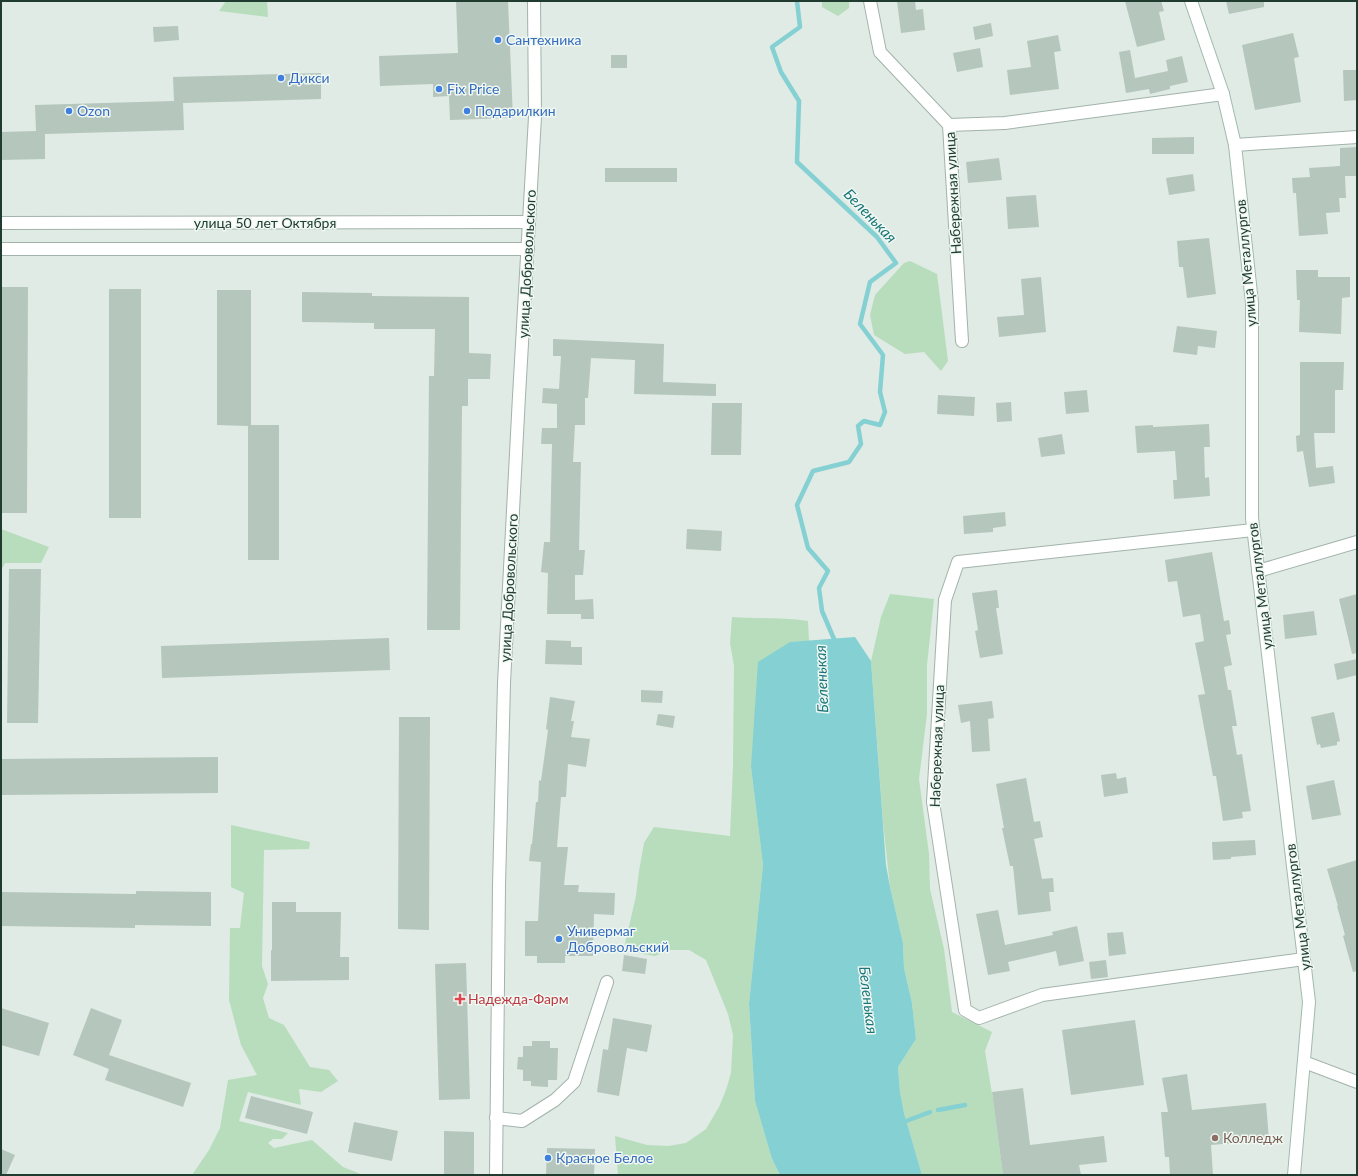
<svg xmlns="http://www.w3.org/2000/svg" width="1358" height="1176" font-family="Lato,sans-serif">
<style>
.green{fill:#b7ddbd}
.water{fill:#85d0d2}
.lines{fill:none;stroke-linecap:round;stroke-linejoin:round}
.stream{stroke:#85d0d2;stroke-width:4.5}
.building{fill:#b5c6bd}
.minor-casing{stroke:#a2b3ab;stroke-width:14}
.tertiary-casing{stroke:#a2b3ab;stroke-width:14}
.secondary-casing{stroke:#a0baae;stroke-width:14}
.minor{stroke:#fff;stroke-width:12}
.tertiary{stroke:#fff;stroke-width:12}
.secondary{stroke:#fff;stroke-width:12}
.shop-dot{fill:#3f7fe0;stroke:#f0f8f3;stroke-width:1.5}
.health-dot{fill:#e0444e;stroke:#f0f8f3;stroke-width:1.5}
.education-dot{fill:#8d6e63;stroke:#f0f8f3;stroke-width:1.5}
.labels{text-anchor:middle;stroke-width:3;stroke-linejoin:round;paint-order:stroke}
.shop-label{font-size:14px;fill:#366cbe;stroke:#f0f8f3;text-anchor:start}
.street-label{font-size:14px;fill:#203c31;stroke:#f0f8f3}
.health-label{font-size:14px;fill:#be3a42;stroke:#f0f8f3;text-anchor:start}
.education-label{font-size:14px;fill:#785e54;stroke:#f0f8f3;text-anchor:start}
.water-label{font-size:15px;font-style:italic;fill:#197579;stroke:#f0f8f3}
</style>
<rect width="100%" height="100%" fill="#dfebe4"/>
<!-- green -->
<g class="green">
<polygon points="226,1 267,1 268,17 219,11"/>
<polygon points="822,1 849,1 849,8 838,16 822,7"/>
<polygon points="910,261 937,274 948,361 941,371 924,352 905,354 874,335 870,315 875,295 904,263"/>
<polygon points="1,529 49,547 41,563 5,563 1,570"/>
<polygon points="890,594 934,599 927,665 927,714 919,779 929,854 930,889 944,949 952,1012 992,1032 985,1051 994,1106 1003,1175 922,1175 904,1113 900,1092 898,1067 916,1039 912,1003 904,968 903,943 890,887 883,822 871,661 881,617"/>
<path d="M732,617C757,619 783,617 808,621L809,641L790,642L751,767L763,865L749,1004L755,1101L772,1159L780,1175H618L615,1136L647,1145L668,1146L686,1143L706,1129L719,1107L726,1090L731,1073L733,1035L728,1014L706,960L689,950H670L655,956L643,954L624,948L636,896L639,871L644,843L654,827L730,836L733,766L734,666L730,643Z"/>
<polygon points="231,825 310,842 309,849 264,850 262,966 268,984 263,998 269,1018 284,1025 310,1067 329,1070 338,1081 321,1092 299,1089 301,1105 248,1092 239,1121 288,1133 282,1139 273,1139 268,1143 274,1148 312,1140 343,1167 363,1175 192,1175 209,1150 220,1128 228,1080 257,1075 241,1045 229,1000 230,928 240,928 244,893 231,887"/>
</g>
<!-- water -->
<polygon class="water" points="855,637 871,661 886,865 890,887 903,943 904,968 912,1003 916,1039 898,1067 900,1092 904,1113 922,1175 780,1175 772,1159 755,1101 749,1004 763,865 751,767 758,662 790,642"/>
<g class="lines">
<!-- stream -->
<g class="stream">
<polyline points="797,1 800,27 772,47 781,72 799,101 797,162 877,237 896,263 870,282 860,324 883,355 880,392 885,412 880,425 864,421 858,426 861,444 849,462 813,471 797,505 808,548 828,571 819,588 822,611 834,639 834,645"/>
<polyline points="938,1110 965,1105"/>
<polyline points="901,1123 930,1112"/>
</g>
</g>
<!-- building -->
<g class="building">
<polygon points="456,1 508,1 513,118 450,120 449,96 433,97 433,84 380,86 379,56 458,53"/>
<polygon points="897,1 915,1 916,10 923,9 925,30 901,33"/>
<polygon points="1125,1 1161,1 1164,11 1159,12 1165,40 1137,47"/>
<polygon points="1226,1 1264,1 1264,7 1229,14"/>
<polygon points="991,23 993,36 975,40 973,27"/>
<polygon points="178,26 179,40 154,42 153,27"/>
<polygon points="1293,33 1299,57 1294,58 1301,102 1255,110 1242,45"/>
<polygon points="1058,35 1061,51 1054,52 1059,89 1010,95 1007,70 1031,67 1027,41"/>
<polygon points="980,48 983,67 957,72 953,53"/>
<polygon points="1130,50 1135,78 1168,71 1166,60 1182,56 1188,82 1170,86 1170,89 1150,94 1149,89 1126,93 1119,52"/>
<rect x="611" y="55" width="16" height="13"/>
<polygon points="1343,70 1357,70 1357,100 1344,101"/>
<polygon points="321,73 321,99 183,103 184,130 45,134 45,159 1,160 1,132 36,131 35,105 174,101 173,77"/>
<polygon points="1194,137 1194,154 1152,154 1152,138"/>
<polygon points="1357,147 1357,176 1345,176 1346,198 1339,198 1340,212 1326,213 1328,234 1299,236 1296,193 1293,193 1292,178 1310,177 1309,168 1340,166 1340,148"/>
<polygon points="999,158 1002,180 968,183 966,162"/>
<rect x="605" y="168" width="72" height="14"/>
<polygon points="1193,174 1195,191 1169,195 1166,178"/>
<polygon points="1036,195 1039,227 1008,229 1006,197"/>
<polygon points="1209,238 1216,294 1187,298 1183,267 1179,267 1177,241"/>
<polygon points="1296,270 1318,270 1318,277 1350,277 1350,297 1342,298 1341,334 1299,332 1300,300 1297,300"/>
<polygon points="1041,277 1046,332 999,337 997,317 1024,315 1021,279"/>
<polygon points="1,287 28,287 27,513 1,513"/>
<rect x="109" y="289" width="32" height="229"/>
<polygon points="217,290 251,290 251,425 279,425 279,560 248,560 248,426 217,425"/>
<polygon points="302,292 372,293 372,296 469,297 469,353 491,354 490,379 468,379 468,406 462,406 460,630 427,630 429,376 434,376 435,329 374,329 374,323 302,322"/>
<polygon points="1177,326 1217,331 1215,348 1198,346 1197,355 1173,352"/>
<polygon points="553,339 664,344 663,382 716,384 716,396 634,394 635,360 591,358 588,398 585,398 585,425 575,425 573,462 581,462 579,550 585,550 583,575 575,575 575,600 593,599 594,619 581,619 581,614 547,614 548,573 541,572 544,542 550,542 552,444 541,444 542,428 557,428 557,404 542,403 543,388 559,389 561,356 553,356"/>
<polygon points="1300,362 1344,362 1343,390 1335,390 1335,433 1314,433 1316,468 1333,466 1335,483 1309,487 1303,451 1297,452 1296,436 1300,435"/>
<polygon points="1087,390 1089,412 1066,414 1064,392"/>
<polygon points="938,395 975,397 974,416 937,414"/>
<polygon points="1011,402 1012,421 997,422 996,403"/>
<polygon points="712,403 742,403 741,455 711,455"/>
<polygon points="1209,424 1210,447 1204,447 1205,478 1209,477 1210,496 1174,499 1173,480 1177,480 1175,451 1137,453 1135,426 1153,425 1153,427"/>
<polygon points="1062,434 1065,454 1041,457 1038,438"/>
<polygon points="1005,512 1006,526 993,528 993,532 964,534 963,516"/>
<polygon points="687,529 722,531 721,551 686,549"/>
<polygon points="1212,552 1224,621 1229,620 1231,634 1226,635 1232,665 1224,667 1228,690 1231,690 1237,726 1232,726 1237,755 1242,754 1251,811 1242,812 1243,818 1223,821 1216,776 1213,776 1198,695 1205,694 1195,643 1204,641 1200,614 1183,617 1177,581 1168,582 1165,560"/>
<polygon points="9,569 41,569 38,723 7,723"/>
<polygon points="997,590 999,608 996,608 1003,654 980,658 975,631 978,630 972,593"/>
<polygon points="1357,594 1357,653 1352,654 1339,599"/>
<polygon points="1314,611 1317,635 1285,639 1283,615"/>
<polygon points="389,638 390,670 162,678 161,646"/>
<polygon points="546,640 571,641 571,647 582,647 582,665 545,664"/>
<polygon points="1357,659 1357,675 1337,680 1334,664"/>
<polygon points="641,690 663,691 662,703 641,702"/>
<polygon points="550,697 575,701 571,721 574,721 571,737 590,739 586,767 568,764 566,797 561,797 557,847 568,847 564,885 579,885 578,892 615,893 614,915 594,914 593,956 565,956 565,963 537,963 537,956 525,956 525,921 538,921 541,862 529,861 531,844 532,844 536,802 538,802 539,780 541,781 548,730 546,729"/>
<polygon points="992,701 994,718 988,719 990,751 972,752 970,721 961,723 958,705"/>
<polygon points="1334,712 1340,741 1337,742 1337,745 1321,748 1320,744 1317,745 1311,717"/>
<polygon points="658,714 675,716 673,728 656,725"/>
<polygon points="399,717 430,717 429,930 398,929"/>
<polygon points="218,757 218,793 1,795 1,759"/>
<polygon points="1116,773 1117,779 1126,777 1128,793 1104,797 1101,775"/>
<polygon points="1026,778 1034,822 1040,821 1043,837 1034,839 1042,879 1053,878 1054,892 1049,892 1051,911 1018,915 1013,866 1010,866 1002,828 1004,828 996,784"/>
<polygon points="1334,780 1341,815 1312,820 1306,786"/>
<polygon points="1255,840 1256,855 1231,857 1231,859 1213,860 1212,842"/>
<polygon points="1357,860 1357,971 1353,972 1343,936 1345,935 1337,906 1338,906 1327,869"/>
<polygon points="136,891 211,892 211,926 135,925 135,928 1,926 1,892 136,894"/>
<polygon points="272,902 296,902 296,912 341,912 340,957 349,957 349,980 271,981 271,950 272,950"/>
<polygon points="998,910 1005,945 1053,935 1052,932 1077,926 1084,961 1059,966 1056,951 1008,962 1010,971 988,975 976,914"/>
<polygon points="1123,932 1126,954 1109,956 1107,933"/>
<polygon points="624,955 647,959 645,974 622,971"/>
<polygon points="1106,960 1108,977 1091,979 1089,962"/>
<polygon points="466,963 470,1099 439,1100 435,964"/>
<polygon points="1,1008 49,1023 39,1056 1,1045"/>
<polygon points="91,1008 122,1020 109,1055 191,1083 183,1107 105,1080 109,1069 73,1055"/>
<polygon points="613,1018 652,1025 647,1052 627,1048 619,1096 597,1092 603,1049 608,1050"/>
<polygon points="1135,1020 1144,1085 1071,1095 1062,1030"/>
<polygon points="532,1041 550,1041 550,1048 558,1048 557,1080 548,1080 548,1087 531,1086 531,1081 523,1081 523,1070 517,1069 518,1057 523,1057 523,1046 532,1046"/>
<polygon points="1187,1074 1192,1110 1266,1103 1269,1140 1211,1145 1213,1175 1170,1175 1169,1157 1165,1157 1161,1112 1168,1112 1162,1078"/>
<polygon points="1023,1088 1030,1145 1104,1136 1107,1162 1079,1165 1081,1175 1003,1175 992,1092"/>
<polygon points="251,1096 313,1112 307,1134 245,1118"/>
<polygon points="354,1122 398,1131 392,1161 348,1152"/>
<polygon points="444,1131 474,1132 474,1175 444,1175"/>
<polygon points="547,1148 595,1149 594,1175 546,1175"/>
<polygon points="1,1149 15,1155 6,1175 1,1175"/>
</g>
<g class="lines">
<!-- minor casing -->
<g class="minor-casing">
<g id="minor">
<polyline points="870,1 880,52 949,125 962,341"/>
<polyline points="949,125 1005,123 1223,94"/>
<polyline points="1235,145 1357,137"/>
<polyline points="1,223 529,222"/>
<polyline points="1,249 528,249"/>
<polyline points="1253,530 958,562 945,600 933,802 965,1010 979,1018 1042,995 1304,959"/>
<polyline points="1304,1062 1357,1082"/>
<polyline points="496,1118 522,1121 555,1100 574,1082 607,982"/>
</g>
</g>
<!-- tertiary casing -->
<g class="tertiary-casing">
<g id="tertiary">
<polyline points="1258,571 1357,542"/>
<polyline points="496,1175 499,886 504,683 519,396 535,117 534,1"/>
</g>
</g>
<!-- secondary casing -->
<g class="secondary-casing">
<polyline id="secondary" points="1191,1 1223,94 1235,145 1252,303 1252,518 1309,1002 1294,1175"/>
</g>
<!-- minor -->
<use href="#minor" class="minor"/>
<!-- tertiary -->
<use href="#tertiary" class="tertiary"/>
<!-- secondary -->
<use href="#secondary" class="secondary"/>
</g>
<!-- markers -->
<g class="shop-dot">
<circle cx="498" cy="40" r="4"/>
<circle cx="281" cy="78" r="4"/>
<circle cx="439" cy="89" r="4"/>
<circle cx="69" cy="111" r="4"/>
<circle cx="467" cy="111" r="4"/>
<circle cx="559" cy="939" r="4"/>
<circle cx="548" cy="1158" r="4"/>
</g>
<path class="health-dot" d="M458 993h4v4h4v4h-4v4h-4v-4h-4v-4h4z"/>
<circle class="education-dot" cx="1215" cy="1138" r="4"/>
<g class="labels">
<!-- shop labels -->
<g class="shop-label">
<text x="506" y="45">Сантехника</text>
<text x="289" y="83">Дикси</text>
<text x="447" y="94">Fix Price</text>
<text x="77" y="116">Ozon</text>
<text x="475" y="116">Подарилкин</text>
<text x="567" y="936">Универмаг<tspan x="567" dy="16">Добровольский</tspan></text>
<text x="556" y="1163">Красное Белое</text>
</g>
<!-- street labels -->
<g class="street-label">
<text transform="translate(953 193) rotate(-93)" y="5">Набережная улица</text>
<text x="265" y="228">улица 50 лет Октября</text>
<text transform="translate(1246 263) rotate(-95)" y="5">улица Металлургов</text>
<text transform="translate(527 264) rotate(-87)" y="5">улица Добровольского</text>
<text transform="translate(1260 586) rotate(-97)" y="5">улица Металлургов</text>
<text transform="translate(509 588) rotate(-87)" y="5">улица Добровольского</text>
<text transform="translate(937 746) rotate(-88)" y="5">Набережная улица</text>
<text transform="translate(1298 907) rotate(-97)" y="5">улица Металлургов</text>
</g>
<!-- health labels -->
<g class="health-label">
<text x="468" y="1004">Надежда-Фарм</text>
</g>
<!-- education labels -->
<g class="education-label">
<text x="1223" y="1143">Колледж</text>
</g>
<!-- water labels -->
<g class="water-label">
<text transform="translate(870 216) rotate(46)" y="5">Беленькая</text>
<text transform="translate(822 679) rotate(-92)" y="5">Беленькая</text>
<text transform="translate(868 1000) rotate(83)" y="5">Беленькая</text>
</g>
</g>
<!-- border -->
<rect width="1358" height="1176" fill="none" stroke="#203c31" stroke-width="4"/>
</svg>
